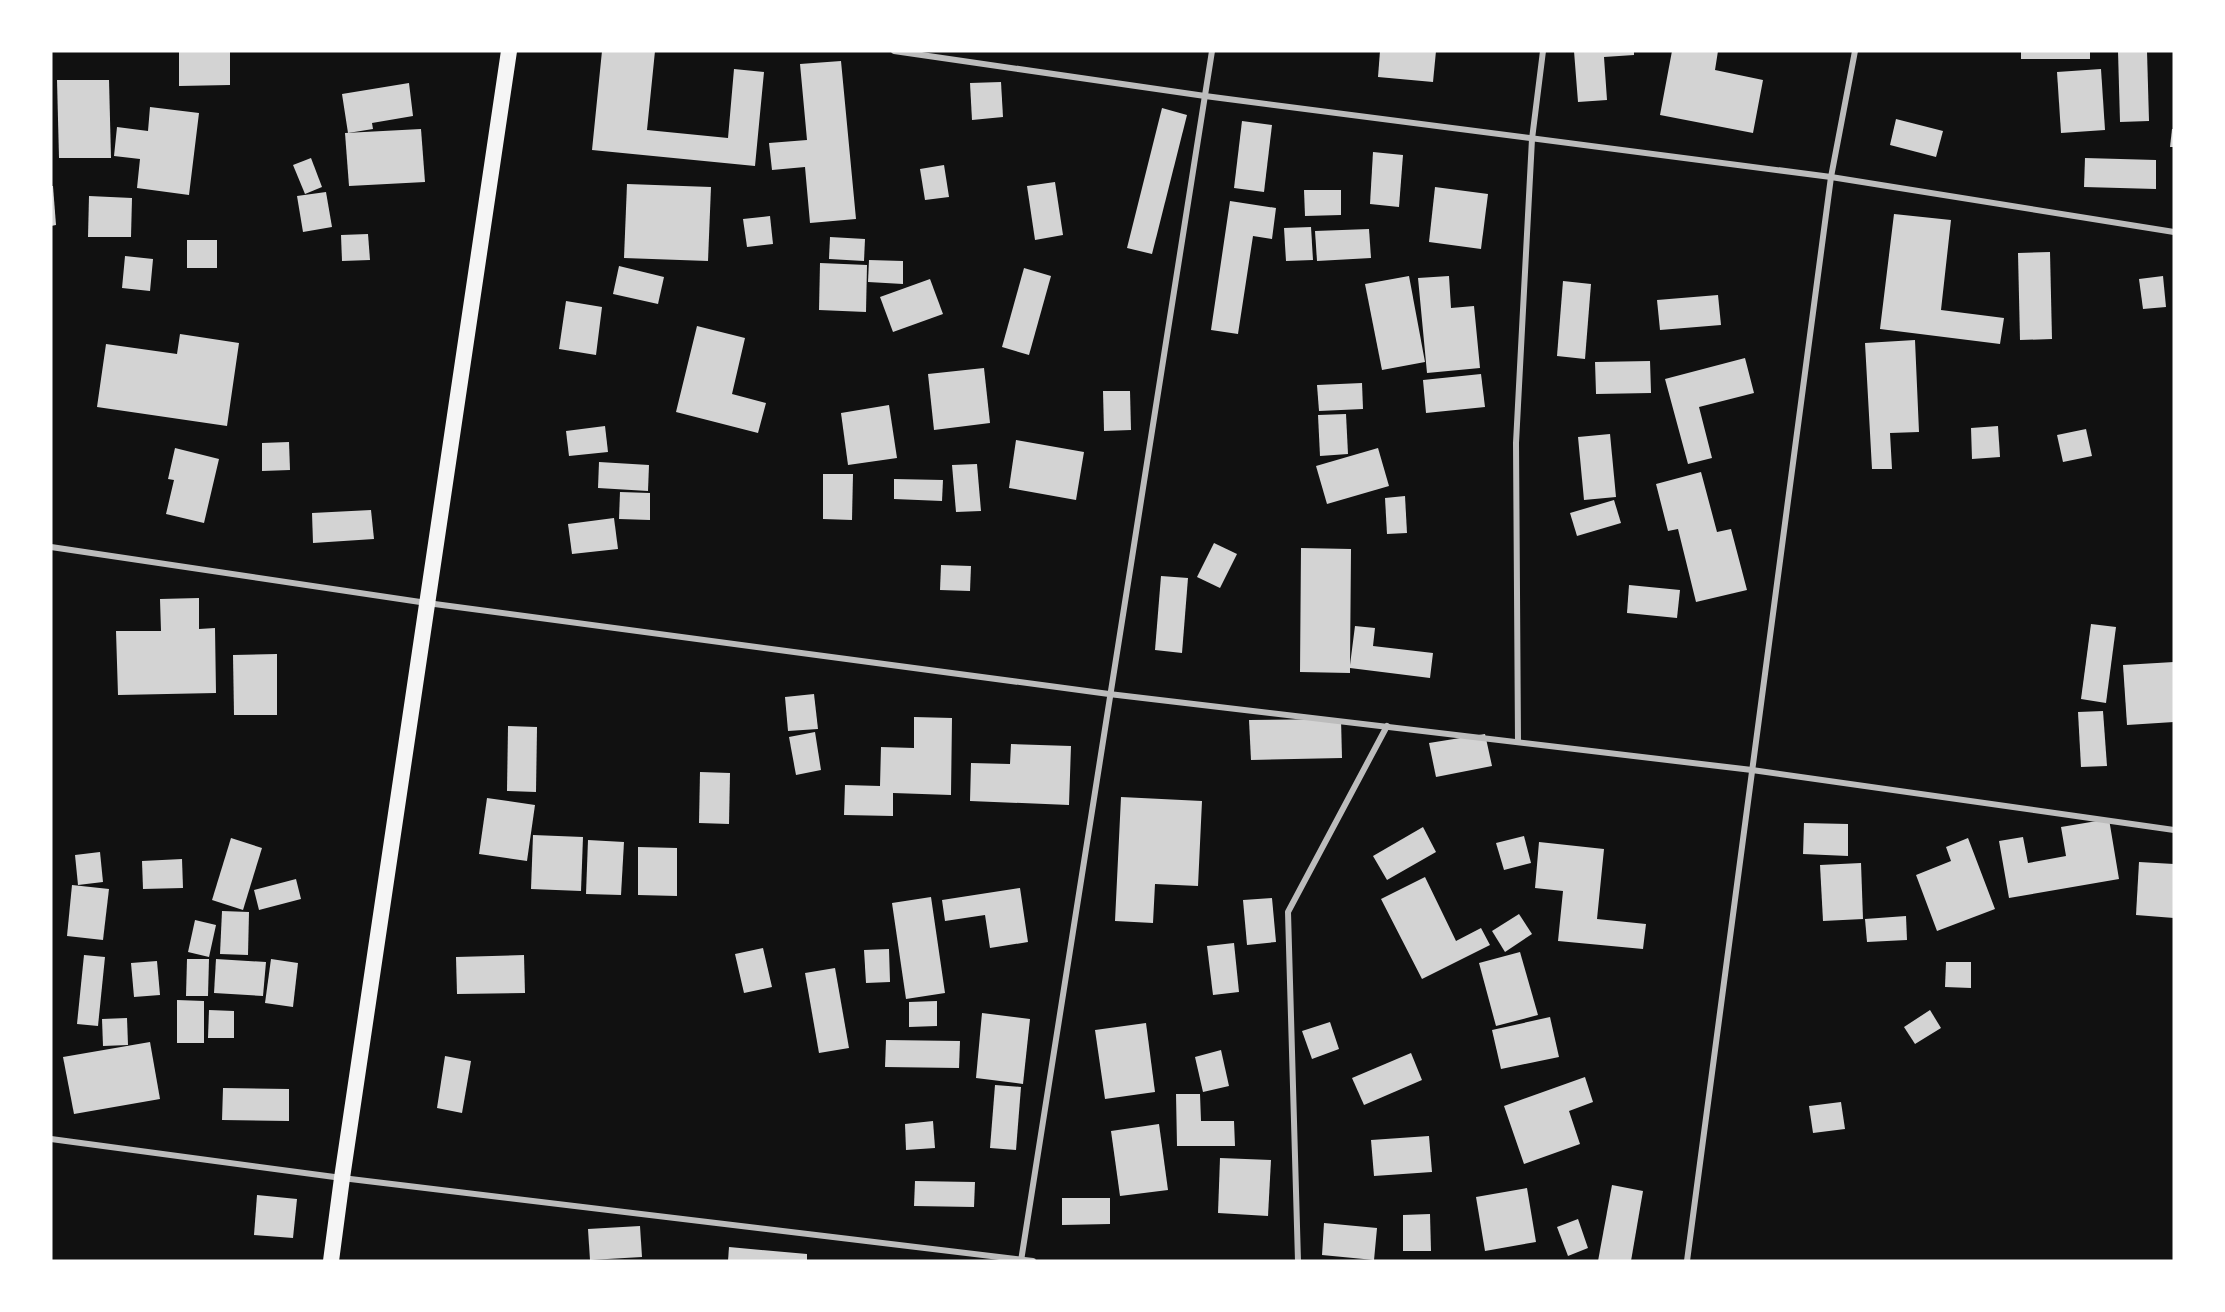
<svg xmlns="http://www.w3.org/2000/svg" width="2225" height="1312" font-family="Lora,serif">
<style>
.building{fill:#d3d3d3}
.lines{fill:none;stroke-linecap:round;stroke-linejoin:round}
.minor{stroke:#bcbcbc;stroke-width:6}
.trunk{stroke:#f5f5f5;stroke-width:16}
</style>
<rect width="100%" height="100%" fill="#111"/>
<!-- building -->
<g class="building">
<polygon points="179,51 230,51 230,85 179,86"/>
<polygon points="602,51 655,51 647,130 728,138 734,69 764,72 755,166 592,150"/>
<polygon points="1380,51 1436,51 1433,82 1378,77"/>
<polygon points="1574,51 1634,51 1634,55 1604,57 1607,100 1578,102"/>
<polygon points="1672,51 1718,51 1715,70 1763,80 1753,133 1660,115"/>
<rect x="2021" y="51" width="69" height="8"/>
<polygon points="2118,51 2147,51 2149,121 2120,122"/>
<polygon points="841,61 856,219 810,223 805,167 772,170 769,143 807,140 800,64"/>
<polygon points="2101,69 2105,130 2061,133 2057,72"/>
<polygon points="57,80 109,80 111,158 59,158"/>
<polygon points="1001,82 1003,117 972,120 970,83"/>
<polygon points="409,83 413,116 372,123 373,129 348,133 342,94"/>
<polygon points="150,107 199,113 189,195 137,188 140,159 114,156 117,127 148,131"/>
<polygon points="1162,108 1187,115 1152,254 1127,248"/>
<polygon points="1896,119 1943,131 1936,157 1890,145"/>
<polygon points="1242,121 1272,125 1264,192 1234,188"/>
<polygon points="421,129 425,182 349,186 345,133"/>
<polygon points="2172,129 2174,129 2174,147 2170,147"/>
<polygon points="1373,152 1403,155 1399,207 1370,204"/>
<polygon points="311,158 322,187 305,194 293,165"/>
<polygon points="2085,158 2156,160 2156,189 2084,187"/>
<polygon points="944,165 949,197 925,200 920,169"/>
<polygon points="1055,182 1063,235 1035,240 1027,186"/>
<polygon points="627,184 711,187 708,261 624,258"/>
<polygon points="51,186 53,186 56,225 51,226"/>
<polygon points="1435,187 1488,194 1481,249 1429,242"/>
<polygon points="1304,190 1341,190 1341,215 1305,216"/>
<polygon points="326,192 332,227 303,232 297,196"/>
<polygon points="89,196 132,198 131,237 88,237"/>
<polygon points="1230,201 1276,208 1272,239 1253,236 1238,334 1211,330"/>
<polygon points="1894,214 1951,220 1941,310 2004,318 2000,344 1880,329"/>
<polygon points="770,216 773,244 747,247 743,219"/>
<polygon points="1311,227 1313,260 1286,261 1284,228"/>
<polygon points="1369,229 1371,258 1317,261 1315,231"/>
<polygon points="368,234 370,260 342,261 341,235"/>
<polygon points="830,237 865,239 864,261 829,259"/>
<rect x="187" y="240" width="30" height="28"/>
<polygon points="2050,252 2052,339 2020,340 2018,253"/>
<polygon points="125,256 153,259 150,291 122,288"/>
<polygon points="869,260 903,261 903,284 868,282"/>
<polygon points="820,263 867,265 866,312 819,310"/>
<polygon points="619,266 664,277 658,304 613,294"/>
<polygon points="1024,268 1051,276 1029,355 1002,347"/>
<polygon points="1409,276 1425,362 1382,370 1365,284"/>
<polygon points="1449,276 1451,308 1474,306 1480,368 1427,373 1418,278"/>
<polygon points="2163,276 2166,307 2143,309 2139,279"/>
<polygon points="930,279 943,314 893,332 880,297"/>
<polygon points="1563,281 1591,284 1585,359 1557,356"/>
<polygon points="1718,295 1721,325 1660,330 1657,300"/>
<polygon points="566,301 602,307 596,355 559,349"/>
<polygon points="697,326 745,338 732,394 766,403 758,433 676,412"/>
<polygon points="180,334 239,343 227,426 97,407 106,344 177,354"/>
<polygon points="1915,340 1919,432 1890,433 1892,469 1872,469 1865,343"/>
<polygon points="1745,358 1754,393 1699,407 1712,458 1688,464 1665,379"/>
<polygon points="1650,361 1651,393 1596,394 1595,362"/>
<polygon points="984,368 990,423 934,430 928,374"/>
<polygon points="1481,374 1485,407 1426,413 1423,380"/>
<polygon points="1362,383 1363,409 1319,411 1317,385"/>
<polygon points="1103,391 1130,391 1131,430 1104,431"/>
<polygon points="889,405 897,458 848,465 841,413"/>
<polygon points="1346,414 1348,454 1320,456 1318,415"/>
<polygon points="605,426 608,452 569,456 566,431"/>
<polygon points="1998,426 2000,457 1972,459 1971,428"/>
<polygon points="2086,429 2092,456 2063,462 2057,435"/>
<polygon points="1610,434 1616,497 1584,500 1578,437"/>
<polygon points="1016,440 1084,452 1076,500 1009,488"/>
<polygon points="289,442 290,470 262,471 262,443"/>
<polygon points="175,448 219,459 204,523 166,514 174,480 168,479"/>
<polygon points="1378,448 1389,486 1327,504 1316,466"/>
<polygon points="599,462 649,465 648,491 598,488"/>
<polygon points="977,464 981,511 956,512 952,465"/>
<polygon points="1701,472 1717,532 1731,529 1747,590 1696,602 1678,529 1668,531 1656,484"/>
<polygon points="823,474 853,474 852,520 823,519"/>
<polygon points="894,479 943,480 942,501 894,499"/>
<polygon points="620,492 650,493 650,520 619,519"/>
<polygon points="1405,496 1407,533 1387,534 1385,498"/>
<polygon points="1614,500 1621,523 1577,536 1570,513"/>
<polygon points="371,510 374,539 313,543 312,513"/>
<polygon points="614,518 618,549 572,554 568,524"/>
<polygon points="1214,543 1237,554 1220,588 1197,577"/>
<polygon points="1301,548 1351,549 1350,665 1355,626 1375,628 1373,646 1433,653 1430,678 1350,668 1350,673 1300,672"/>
<polygon points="941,565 971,566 970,591 940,590"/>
<polygon points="1161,576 1188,578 1182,653 1155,650"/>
<polygon points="1629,585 1680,590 1677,618 1627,613"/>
<polygon points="199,598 199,629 215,628 216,693 118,695 116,631 161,631 160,599"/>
<polygon points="2091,624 2116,627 2106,703 2081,699"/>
<polygon points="277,654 277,715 234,715 233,655"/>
<polygon points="2174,662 2174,722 2127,725 2123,665"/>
<polygon points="814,694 818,729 788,731 785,697"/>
<polygon points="2103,711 2107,766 2081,767 2078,712"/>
<polygon points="914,717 952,718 951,795 893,793 893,816 844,815 845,785 880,786 881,747 914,748"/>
<polygon points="1341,719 1342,758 1251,760 1249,720"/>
<polygon points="508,726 537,727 536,792 507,791"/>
<polygon points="815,732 821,770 796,775 789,737"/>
<polygon points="1485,734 1492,766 1436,777 1429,743"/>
<polygon points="1011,744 1071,746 1069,805 970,801 971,763 1010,764"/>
<polygon points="700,772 730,773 729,824 699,823"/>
<polygon points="1121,797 1202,801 1198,886 1155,884 1153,923 1115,921"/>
<polygon points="487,798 535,805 527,861 479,854"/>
<polygon points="2109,819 2119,879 2009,898 1999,841 2023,837 2028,863 2066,856 2061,827"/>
<polygon points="1804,823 1848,824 1848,856 1803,854"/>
<polygon points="1423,827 1436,852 1387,880 1373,856"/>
<polygon points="533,835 583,837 581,891 531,889"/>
<polygon points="1524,836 1531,863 1504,870 1496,843"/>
<polygon points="231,838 262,848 243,910 212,900"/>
<polygon points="1968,838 1995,909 1937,931 1916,875 1951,861 1946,847"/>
<polygon points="588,840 624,842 621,895 586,894"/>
<polygon points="1539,842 1604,849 1597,919 1646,924 1643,949 1558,941 1563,891 1535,888"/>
<polygon points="638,847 677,848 677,896 638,895"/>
<polygon points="100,852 103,882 78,885 75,855"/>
<polygon points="182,859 183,888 143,889 142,861"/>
<polygon points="2139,862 2174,864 2174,918 2136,915"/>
<polygon points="1861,863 1863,919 1823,921 1820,865"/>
<polygon points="1425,877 1456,941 1481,928 1490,945 1422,979 1381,899"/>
<polygon points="296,879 301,899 259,910 254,890"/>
<polygon points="72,885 109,889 103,940 67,936"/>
<polygon points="1020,888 1028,942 990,948 985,915 945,921 942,900"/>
<polygon points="931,897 945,993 906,999 892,903"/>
<polygon points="1272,898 1276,942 1247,945 1243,900"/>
<polygon points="222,911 249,912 248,955 220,954"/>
<polygon points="1519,914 1532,934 1505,952 1492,931"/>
<polygon points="1906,916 1907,940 1867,942 1865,919"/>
<polygon points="195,920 216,925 209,957 188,952"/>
<polygon points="1234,943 1239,992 1213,995 1207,946"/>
<polygon points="763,948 772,987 744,993 735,954"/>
<polygon points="889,949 890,982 866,983 864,950"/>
<polygon points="1520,952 1538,1015 1496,1026 1479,963"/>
<polygon points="84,955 105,957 98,1026 77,1024"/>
<polygon points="524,955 525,993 457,994 456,957"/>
<polygon points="187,959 209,959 208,996 186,996"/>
<polygon points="216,959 266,962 263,996 214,993"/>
<polygon points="271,959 298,963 293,1007 265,1003"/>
<polygon points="157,961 160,995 134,997 131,963"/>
<polygon points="1946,962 1971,962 1971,988 1945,987"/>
<polygon points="835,968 849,1048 819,1053 805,973"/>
<polygon points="177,1000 204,1001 204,1043 177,1043"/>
<polygon points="937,1001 937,1026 909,1027 909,1002"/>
<polygon points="209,1010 234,1011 234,1038 208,1038"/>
<polygon points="1930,1010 1941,1028 1915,1044 1904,1027"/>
<polygon points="982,1013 1030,1019 1023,1084 976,1078"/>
<polygon points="1550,1017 1559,1057 1501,1069 1492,1030"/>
<polygon points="127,1018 128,1045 103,1046 102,1019"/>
<polygon points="1330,1022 1339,1049 1312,1059 1302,1031"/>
<polygon points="1146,1023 1155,1092 1105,1099 1095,1030"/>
<polygon points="886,1040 960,1041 959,1068 885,1067"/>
<polygon points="150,1042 160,1099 74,1114 63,1057"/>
<polygon points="1221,1050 1229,1086 1203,1092 1195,1057"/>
<polygon points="1411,1053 1422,1080 1364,1105 1352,1078"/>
<polygon points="445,1056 471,1061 462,1113 437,1108"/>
<polygon points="1585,1077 1593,1102 1569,1111 1580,1144 1524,1164 1504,1106"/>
<polygon points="995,1085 1021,1087 1016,1150 990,1148"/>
<polygon points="223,1088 289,1089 289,1121 222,1120"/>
<polygon points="1176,1094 1200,1094 1201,1121 1234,1121 1235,1146 1177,1146"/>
<polygon points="1841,1102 1845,1129 1813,1133 1809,1106"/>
<polygon points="933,1121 935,1148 906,1150 905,1124"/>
<polygon points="1159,1124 1168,1190 1120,1196 1111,1131"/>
<polygon points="1429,1136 1432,1172 1374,1176 1371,1140"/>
<polygon points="1220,1158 1271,1160 1268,1216 1218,1213"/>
<polygon points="915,1181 975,1182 974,1207 914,1206"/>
<polygon points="1612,1185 1643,1191 1631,1261 1598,1261"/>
<polygon points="1527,1188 1536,1242 1485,1251 1476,1197"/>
<polygon points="257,1195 297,1199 293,1238 254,1235"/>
<polygon points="1062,1198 1110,1198 1110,1224 1062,1225"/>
<polygon points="1430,1214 1431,1251 1403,1251 1403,1215"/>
<polygon points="1578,1219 1588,1248 1568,1256 1557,1227"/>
<polygon points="1324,1223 1377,1228 1374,1260 1322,1255"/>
<polygon points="640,1226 642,1257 590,1260 588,1229"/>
<polygon points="729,1247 807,1254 807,1261 728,1261"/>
</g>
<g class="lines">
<!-- minor -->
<g class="minor">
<polyline points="894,51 1205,96 1831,177 2174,232"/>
<polyline points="51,547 427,603 1109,694 1752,770 2174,830"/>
<polyline points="1518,742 1516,443 1532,139 1543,51"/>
<polyline points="51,1139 342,1178 1033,1261"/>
<polyline points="1021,1261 1212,51"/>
<polyline points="1298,1261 1288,912 1387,726"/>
<polyline points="1687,1261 1831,177 1855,51"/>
</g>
<!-- trunk -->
<polyline class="trunk" points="331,1261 342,1178 509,51"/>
</g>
<!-- border -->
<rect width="2225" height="1312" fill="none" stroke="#ffffff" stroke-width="105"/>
</svg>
